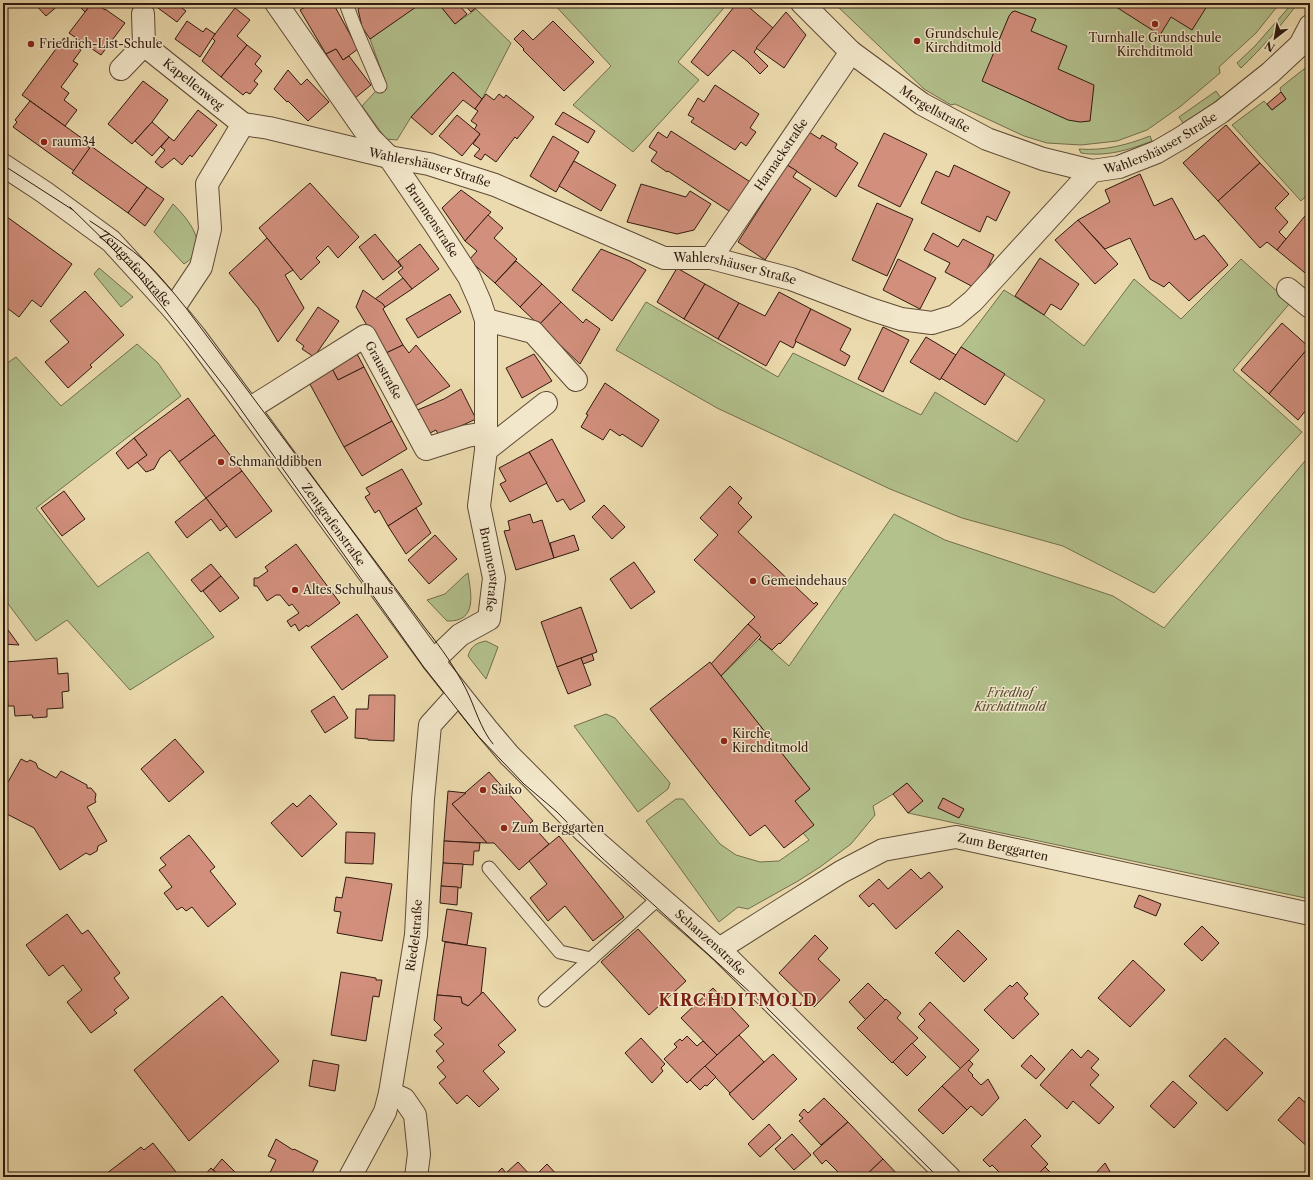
<svg xmlns="http://www.w3.org/2000/svg" width="1313" height="1180" font-family="'Libre Caslon Text',serif">
<style>
.green{fill:#b3c18d;stroke:#726e4e}
.building{fill:#d18f7c;stroke:#301a0f}
.lines{fill:none;stroke-linecap:round;stroke-linejoin:round}
.service-casing{stroke:#5f4a36;stroke-width:15}
.minor-casing{stroke:#5f4a36;stroke-width:24}
.tertiary-casing{stroke:#5f4a36;stroke-width:24}
.service{stroke:#f2e7ca;stroke-width:13}
.minor{stroke:#f2e7ca;stroke-width:22}
.tertiary{stroke:#f2e7ca;stroke-width:22}
.tram{stroke:#301a0f;stroke-width:1}
.poi-dot{fill:#8f2418;stroke:#f2e7ca;stroke-width:1.5}
.labels{text-anchor:middle;stroke-width:3;stroke-linejoin:round;paint-order:stroke}
.poi-label{font-size:12px;fill:#301a0f;stroke:#f2e7ca;text-anchor:start}
.street-label{font-size:12px;fill:#301a0f;stroke:#f2e7ca}
.park-label{font-size:12px;font-style:italic;fill:#574c35;stroke:#f2e7ca}
.district-label{font-size:16px;font-weight:bold;letter-spacing:1px;fill:#7a1f14;stroke:#f2e7ca}
</style>
<rect width="100%" height="100%" fill="#ebdaad"/>
<filter id="stains"><feTurbulence type="fractalNoise" baseFrequency=".005" numOctaves="4"/><feColorMatrix values="0 0 0 0 .2 0 0 0 0 .09 0 0 0 0 .02 0 0 0 .5 -.17"/></filter>
<radialGradient id="worn" r=".72"><stop offset=".6" stop-color="#630" stop-opacity="0"/><stop offset="1" stop-color="#630" stop-opacity=".3"/></radialGradient>
<!-- green -->
<g class="green">
<polygon points="421,3 438,3 455,24 476,9 511,43 482,99 453,72 411,117 397,140 386,139 362,106 385,81 370,39"/>
<polygon points="553,3 728,3 678,62 699,80 633,152 573,105 611,66"/>
<polygon points="834,3 1280,3 1256,33 1219,67 1220,73 1181,106 1147,130 1117,141 1081,145 1047,143 1024,136 955,104 951,105 924,89"/>
<path d="M1296,3H1298C1280,27 1262,48 1241,68L1237,63L1255,46L1290,6Z"/>
<polygon points="1309,65 1310,67 1310,192 1301,201 1232,125 1264,101 1272,110 1286,99 1281,92 1280,88"/>
<polygon points="1216,91 1221,98 1183,123 1179,117"/>
<path d="M1150,136L1152,141C1129,150 1106,157 1081,153L1079,149C1104,151 1127,145 1150,136Z"/>
<path d="M173,204C189,220 212,247 184,264L154,232Z"/>
<polygon points="1241,259 1290,303 1233,370 1302,432 1154,593 1063,546 962,518 890,489 717,408 616,350 646,302 778,377 793,353 921,415 935,392 1017,442 1045,400 961,347 1004,290 1044,315 1084,346 1134,279 1181,319"/>
<polygon points="99,268 133,297 121,307 94,274"/>
<polygon points="137,344 158,363 181,396 36,508 98,587 148,552 214,637 130,690 67,620 36,641 3,597 3,366 16,357 61,406"/>
<polygon points="1310,455 1310,899 908,813 922,801 907,783 893,794 873,806 875,815 851,844 820,867 798,881 748,909 738,907 719,922 646,821 676,799 683,799 720,844 736,855 760,862 779,861 809,840 803,833 795,801 810,789 721,676 759,639 789,666 894,514 945,540 1113,596 1164,628"/>
<path d="M468,573C471,594 478,622 447,621L427,600L445,594L464,576Z"/>
<path d="M486,641L498,647L486,679L468,656C471,646 476,643 486,641Z"/>
<polygon points="606,714 615,718 670,783 668,789 638,812 574,726"/>
</g>
<!-- building -->
<g class="building">
<polygon points="34,3 61,3 46,16"/>
<polygon points="76,3 87,3 90,6 85,12"/>
<polygon points="92,3 96,3 105,10 105,9 125,23 101,55 69,33"/>
<polygon points="162,3 175,3 186,11 177,22 158,8"/>
<polygon points="312,3 333,3 358,49 343,60 336,49 326,54 300,10"/>
<polygon points="366,3 413,3 416,7 370,39 362,27 358,9"/>
<polygon points="438,3 457,3 467,14 455,24"/>
<polygon points="463,3 481,3 471,12"/>
<polygon points="737,3 744,3 773,28 754,52 768,66 760,74 747,61 733,50 708,76 691,62"/>
<polygon points="1110,3 1209,3 1192,30 1171,17 1160,35"/>
<polygon points="235,8 250,20 237,36 247,45 221,77 202,61 215,41 212,38"/>
<polygon points="1015,11 1036,19 1031,31 1067,46 1058,69 1094,85 1090,121 1080,122 1068,120 982,81 1009,16 1012,12"/>
<polygon points="786,12 806,35 784,68 756,48"/>
<polygon points="187,21 203,32 206,28 215,34 200,57 175,39"/>
<polygon points="553,21 594,62 564,91 523,50 524,49 514,39 523,30 533,40"/>
<polygon points="64,38 81,50 73,61 78,64 61,87 69,93 64,100 77,110 65,126 22,95"/>
<polygon points="247,45 261,56 255,64 262,71 254,81 258,84 250,94 246,92 243,95 221,77"/>
<polygon points="336,49 343,60 349,56 371,85 355,98 326,54"/>
<polygon points="288,70 301,85 307,79 329,102 308,121 288,101 287,102 274,89"/>
<polygon points="453,72 482,99 475,109 463,100 432,135 411,117"/>
<polygon points="143,81 168,100 152,122 132,144 108,124"/>
<polygon points="715,85 759,114 750,128 756,132 746,146 741,142 735,150 691,122 694,118 688,115 698,98 704,102"/>
<polygon points="1281,92 1286,99 1272,110 1267,104"/>
<polygon points="486,94 494,100 499,94 504,98 506,95 534,117 517,139 515,137 496,162 485,154 481,160 474,156 480,149 473,144 480,134 474,130 477,125 471,121 478,111 475,109"/>
<polygon points="30,101 83,139 82,142 90,148 74,171 13,127 17,122 15,120"/>
<polygon points="198,110 217,125 192,157 190,155 182,165 174,158 162,168 155,162 165,150 161,147 169,137 174,141"/>
<polygon points="563,112 595,131 588,143 555,124"/>
<polygon points="457,115 480,134 462,156 439,136"/>
<polygon points="152,122 169,137 152,156 135,141"/>
<polygon points="1226,125 1260,163 1218,201 1183,163"/>
<polygon points="671,131 752,183 732,213 668,171 667,172 651,161 657,152 649,147 658,132 667,138"/>
<polygon points="809,132 820,139 822,135 837,144 835,148 858,163 836,197 787,165"/>
<polygon points="884,133 927,154 900,207 858,186"/>
<polygon points="553,136 579,152 556,192 530,176"/>
<polygon points="91,146 147,187 128,213 72,173"/>
<polygon points="574,161 616,185 601,211 559,186"/>
<polygon points="1260,163 1289,194 1275,208 1288,222 1279,232 1286,239 1277,250 1267,242 1260,248 1218,201"/>
<polygon points="787,165 797,171 793,177 811,189 765,260 738,242"/>
<polygon points="954,165 1010,192 996,221 987,216 980,232 921,203 936,171 949,177"/>
<polygon points="1140,174 1154,206 1172,198 1195,240 1204,235 1228,265 1189,301 1169,282 1164,287 1150,279 1130,238 1105,249 1078,220 1110,202 1105,190"/>
<polygon points="310,183 359,237 338,258 328,246 316,258 320,262 301,280 259,228"/>
<polygon points="641,184 686,197 690,191 711,204 694,230 677,234 627,222"/>
<polygon points="147,187 164,199 145,226 128,213"/>
<polygon points="461,190 491,212 465,241 442,208"/>
<polygon points="877,203 913,219 887,276 852,260"/>
<polygon points="1309,211 1310,212 1310,277 1277,250"/>
<polygon points="3,214 72,264 41,307 32,300 19,317 3,305"/>
<polygon points="488,215 503,228 494,238 517,259 495,283 469,260 477,251 465,241"/>
<polygon points="1078,220 1118,264 1095,284 1055,240"/>
<polygon points="933,233 958,247 963,239 994,255 977,289 945,272 950,263 924,250"/>
<polygon points="375,234 401,266 383,280 359,247"/>
<polygon points="267,238 293,270 285,275 304,308 278,342 258,308 229,273"/>
<polygon points="420,244 439,269 412,289 398,272 403,268 398,261"/>
<polygon points="601,249 630,261 646,270 612,321 572,290"/>
<polygon points="1040,258 1079,284 1061,310 1051,304 1044,315 1015,296"/>
<polygon points="898,259 936,278 920,309 883,290"/>
<polygon points="516,261 542,284 520,307 495,283"/>
<polygon points="677,268 705,284 684,319 657,302"/>
<polygon points="403,278 412,289 385,307 375,299"/>
<polygon points="542,284 561,302 539,325 520,307"/>
<polygon points="705,284 739,303 718,339 684,319"/>
<polygon points="363,290 383,304 385,307 383,309 403,345 384,354 356,307"/>
<polygon points="85,291 124,335 90,365 92,367 68,388 45,362 69,342 50,321"/>
<polygon points="779,292 811,309 793,348 780,341 766,366 718,339 739,303 765,316"/>
<polygon points="450,294 461,312 418,338 406,319"/>
<polygon points="561,302 583,323 586,319 600,329 580,364 539,325"/>
<polygon points="318,307 339,321 314,357 302,349 304,346 296,340"/>
<polygon points="811,309 851,329 840,350 850,356 845,366 795,341"/>
<polygon points="1282,323 1309,347 1269,394 1241,370"/>
<polygon points="883,327 909,340 883,392 858,379"/>
<polygon points="926,337 956,355 940,380 910,362"/>
<polygon points="403,345 409,353 416,345 450,386 415,406 384,354"/>
<polygon points="961,347 1005,374 985,405 941,378"/>
<polygon points="1309,347 1310,405 1298,420 1269,394"/>
<polygon points="355,350 364,367 338,380 329,363"/>
<polygon points="534,354 552,381 522,398 506,368"/>
<polygon points="329,363 338,380 364,367 392,421 344,447 305,375"/>
<polygon points="605,383 659,420 642,447 622,434 620,436 610,429 603,440 581,427 588,415 586,414"/>
<polygon points="461,389 476,419 439,436 436,430 426,435 415,411 444,399"/>
<polygon points="188,398 215,435 179,462 170,450 160,458 154,469 146,472 137,462 147,455 134,438"/>
<polygon points="392,421 407,449 362,476 344,447"/>
<polygon points="215,435 242,471 206,498 179,462"/>
<polygon points="134,438 147,455 128,469 116,453"/>
<polygon points="552,439 585,501 570,510 563,499 557,502 529,452"/>
<polygon points="529,452 547,483 510,502 500,484 506,481 499,468"/>
<polygon points="402,469 422,504 388,526 379,510 375,513 365,497 370,494 366,488"/>
<polygon points="242,471 272,511 236,538 206,498"/>
<polygon points="730,486 742,498 738,503 752,517 738,532 814,604 816,602 818,604 780,644 779,643 772,650 759,639 761,637 748,624 755,617 694,560 718,535 700,518"/>
<polygon points="64,491 85,519 62,536 41,508"/>
<polygon points="206,498 227,526 220,531 211,519 187,538 175,522"/>
<polygon points="604,505 625,527 612,539 592,517"/>
<polygon points="416,508 431,533 406,554 388,526"/>
<polygon points="530,514 533,523 542,520 554,558 516,570 504,531 510,530 508,521"/>
<polygon points="435,535 457,559 429,584 408,560"/>
<polygon points="574,535 579,550 554,558 550,543"/>
<polygon points="296,544 340,603 308,627 307,625 299,631 295,624 291,627 287,621 299,613 292,604 289,606 280,595 276,595 267,601 257,586 254,586 254,578 258,578 268,571 265,567"/>
<polygon points="634,562 655,592 631,609 610,579"/>
<polygon points="211,564 221,576 201,592 191,580"/>
<polygon points="221,576 239,598 220,612 203,591"/>
<polygon points="581,607 597,652 557,667 541,622"/>
<polygon points="357,614 388,657 342,690 311,647"/>
<polygon points="3,623 19,645 3,644"/>
<polygon points="748,624 760,635 721,676 711,664"/>
<polygon points="592,654 594,660 583,664 581,658"/>
<polygon points="57,658 58,674 68,673 69,691 62,692 63,708 47,709 47,717 33,718 32,715 15,716 14,706 8,706 5,662"/>
<polygon points="581,658 591,685 568,694 557,667"/>
<polygon points="710,662 810,789 795,801 814,825 784,848 765,825 750,836 650,709"/>
<polygon points="369,695 395,695 394,741 368,740 368,739 355,738 356,709 368,709"/>
<polygon points="334,696 348,718 325,733 311,711"/>
<polygon points="175,739 204,772 169,802 141,769"/>
<polygon points="21,759 27,762 30,760 36,763 38,768 56,778 61,771 87,785 87,788 91,788 96,794 95,800 96,802 87,807 107,841 98,846 97,851 90,855 86,853 60,870 34,828 3,812 3,779 8,782"/>
<polygon points="489,772 533,821 530,823 549,844 519,870 494,843 487,843 452,804"/>
<polygon points="907,783 923,801 908,813 893,794"/>
<polygon points="448,791 466,793 452,804 487,843 444,841"/>
<polygon points="310,795 337,824 302,857 271,823 293,803 297,807"/>
<polygon points="943,798 964,809 959,818 938,808"/>
<polygon points="346,832 375,833 373,864 345,863"/>
<polygon points="189,835 215,867 210,871 236,904 208,927 192,907 186,911 182,907 177,910 164,893 172,887 159,870 166,865 160,858"/>
<polygon points="559,836 624,917 593,941 565,906 548,921 530,898 547,884 529,861"/>
<polygon points="444,841 480,843 479,851 474,851 473,865 443,863"/>
<polygon points="443,863 463,864 461,888 441,886"/>
<polygon points="911,869 921,879 929,872 943,887 896,929 873,903 869,907 859,896 879,879 888,889"/>
<polygon points="346,877 392,884 382,941 337,933 341,912 334,911 336,897 342,898"/>
<polygon points="441,886 458,887 457,905 440,903"/>
<polygon points="1139,895 1161,904 1156,916 1134,907"/>
<polygon points="447,909 472,913 467,945 442,941"/>
<polygon points="67,914 82,934 88,930 120,973 114,978 129,998 114,1010 117,1013 91,1033 67,1002 82,990 63,965 49,976 26,945"/>
<polygon points="1202,926 1219,943 1202,961 1184,944"/>
<polygon points="638,929 686,981 649,1015 601,962"/>
<polygon points="958,930 987,959 964,982 935,953"/>
<polygon points="815,935 828,948 818,959 840,980 814,1007 779,973"/>
<polygon points="445,942 486,948 481,994 468,1006 462,1003 461,997 437,995"/>
<polygon points="1133,960 1165,990 1130,1027 1098,998"/>
<polygon points="341,972 376,978 376,980 382,980 379,997 373,996 366,1041 331,1035"/>
<polygon points="1017,982 1028,994 1024,998 1039,1014 1013,1039 984,1010 1010,985 1012,987"/>
<polygon points="868,983 885,1000 866,1020 849,1002"/>
<polygon points="713,988 749,1026 717,1055 681,1018"/>
<polygon points="483,992 516,1030 498,1045 505,1052 483,1071 499,1089 479,1107 467,1095 457,1104 439,1083 446,1077 437,1067 444,1061 436,1051 444,1044 434,1035 442,1028 434,1020 437,995 461,997 462,1003 468,1006"/>
<polygon points="222,996 279,1061 189,1141 134,1070"/>
<polygon points="886,999 901,1013 897,1018 918,1038 892,1063 857,1028"/>
<polygon points="930,1002 979,1050 961,1069 918,1027 925,1020 919,1014"/>
<polygon points="739,1035 764,1062 730,1093 705,1066"/>
<polygon points="687,1036 697,1046 703,1041 717,1055 687,1083 664,1059 677,1047 674,1044 680,1039 682,1041"/>
<polygon points="641,1038 665,1064 661,1068 663,1071 652,1083 625,1053"/>
<polygon points="1225,1038 1263,1073 1227,1111 1189,1076"/>
<polygon points="912,1043 926,1057 907,1076 893,1062"/>
<polygon points="1072,1049 1081,1058 1088,1050 1099,1059 1091,1068 1099,1075 1090,1085 1114,1107 1099,1124 1073,1101 1067,1109 1040,1085"/>
<polygon points="773,1054 797,1079 753,1120 729,1094"/>
<polygon points="1031,1055 1045,1069 1036,1079 1021,1066"/>
<polygon points="313,1060 339,1065 335,1091 309,1086"/>
<polygon points="969,1060 973,1064 968,1070 973,1075 972,1076 981,1085 988,1079 999,1098 982,1116 971,1106 967,1110 942,1086"/>
<polygon points="705,1066 716,1077 707,1086 705,1085 700,1090 690,1080"/>
<polygon points="1173,1081 1197,1103 1174,1128 1150,1106"/>
<polygon points="942,1086 967,1110 943,1134 918,1110"/>
<polygon points="1299,1097 1310,1107 1310,1149 1278,1120"/>
<polygon points="824,1098 848,1122 821,1145 799,1121 803,1118 799,1115 804,1109 808,1113"/>
<polygon points="1025,1119 1041,1136 1031,1146 1048,1164 1035,1177 1004,1177 992,1165 990,1167 983,1160"/>
<polygon points="848,1122 883,1159 864,1177 843,1177 826,1160 822,1164 813,1153"/>
<polygon points="769,1124 781,1138 760,1157 748,1144"/>
<polygon points="792,1134 811,1155 794,1170 775,1149"/>
<polygon points="276,1139 293,1150 294,1149 318,1161 310,1177 268,1177 276,1160 268,1156"/>
<polygon points="153,1143 180,1177 102,1177 141,1147 144,1150"/>
<polygon points="222,1159 238,1175 236,1177 221,1177 213,1170"/>
<polygon points="883,1159 900,1177 864,1177"/>
<polygon points="518,1162 532,1177 493,1177 502,1168 506,1173"/>
<polygon points="1105,1163 1113,1177 1097,1177 1095,1174"/>
<polygon points="547,1164 559,1177 534,1177"/>
<polygon points="1045,1167 1055,1177 1035,1177"/>
<polygon points="211,1168 213,1170 221,1177 203,1177"/>
</g>
<g class="lines">
<!-- service casing -->
<g class="service-casing">
<g id="service">
<path d="M346,3C355,31 369,58 380,86"/>
<polyline points="489,868 560,952 591,959"/>
<polyline points="545,1000 660,897"/>
</g>
</g>
<!-- minor casing -->
<g class="minor-casing">
<g id="minor">
<path id="s1" d="M276,3L370,138L389,157L434,223L469,277L480,302L486,320V450L479,506L494,578L489,619L460,635L433,661"/>
<path id="s2" d="M802,3L851,52L922,104L987,139L1043,159L1092,171"/>
<path id="s3" d="M144,45L243,124"/>
<polyline points="121,69 144,45 143,14"/>
<path id="s4" d="M243,124L269,128L389,157L429,164L495,185L664,258H711L791,279L870,309L901,319L932,323L955,316L973,301L1092,171L1119,167L1157,152L1181,138L1221,112L1270,73L1300,45L1310,26"/>
<path id="s5" d="M711,258L851,52"/>
<polyline points="1288,289 1310,307"/>
<polyline points="173,309 201,267 210,229 207,184 243,124"/>
<polyline points="486,320 533,332 576,380"/>
<path id="s6" d="M249,409L365,336L426,449L467,436L486,433"/>
<polyline points="486,450 546,403"/>
<path id="s7" d="M719,949L841,872L883,850L956,837L1310,914"/>
<polyline points="390,1093 404,1099 415,1115 419,1154 416,1177"/>
<path id="s8" d="M350,1177L385,1112L390,1093L416,935L423,799L430,725L458,694"/>
</g>
</g>
<!-- tertiary casing -->
<g class="tertiary-casing">
<g id="tertiary">
<path id="s9" d="M3,165L44,192L111,241L173,309L195,336L249,409L433,661L487,729L509,755L537,783L585,832L719,949L949,1177"/>
</g>
</g>
<!-- service -->
<use href="#service" class="service"/>
<!-- minor -->
<use href="#minor" class="minor"/>
<!-- tertiary -->
<use href="#tertiary" class="tertiary"/>
<!-- tram -->
<g class="tram">
<polyline points="3,165 73,210"/>
<polyline points="70,207 114,250 140,278 227,390 423,666 478,736 524,784 557,812 601,857 763,1004 938,1177"/>
<path d="M90,221C110,234 129,247 147,263C161,277 173,292 186,308L426,629C442,649 454,666 466,689C475,707 480,728 493,744"/>
</g>
</g>
<!-- markers -->
<g class="poi-dot">
<circle cx="1155" cy="24" r="4"/>
<circle cx="917" cy="41" r="4"/>
<circle cx="31" cy="44" r="4"/>
<circle cx="44" cy="142" r="4"/>
<circle cx="221" cy="462" r="4"/>
<circle cx="753" cy="581" r="4"/>
<circle cx="295" cy="590" r="4"/>
<circle cx="724" cy="741" r="4"/>
<circle cx="483" cy="790" r="4"/>
<circle cx="504" cy="828" r="4"/>
</g>
<g class="labels">
<!-- poi labels -->
<g class="poi-label">
<text x="925" y="38">Grundschule<tspan x="925" dy="14">Kirchditmold</tspan></text>
<text x="1155" y="42" text-anchor="middle">Turnhalle Grundschule<tspan x="1155" dy="14">Kirchditmold</tspan></text>
<text x="39" y="48">Friedrich-List-Schule</text>
<text x="52" y="146">raum34</text>
<text x="229" y="466">Schmanddibben</text>
<text x="761" y="585">Gemeindehaus</text>
<text x="303" y="594">Altes Schulhaus</text>
<text x="732" y="738">Kirche<tspan x="732" dy="14">Kirchditmold</tspan></text>
<text x="491" y="794">Saiko</text>
<text x="512" y="832">Zum Berggarten</text>
</g>
<!-- street labels -->
<g class="street-label">
<text dy="4" stroke="none"><textPath href="#s3" startOffset="63">Kapellenweg</textPath></text>
<text dy="4" stroke="none"><textPath href="#s2" startOffset="171">Mergellstraße</textPath></text>
<text dy="4" stroke="none"><textPath href="#s4" startOffset="1020">Wahlershäuser Straße</textPath></text>
<text dy="4" stroke="none"><textPath href="#s5" startOffset="125">Harnackstraße</textPath></text>
<text dy="4" stroke="none"><textPath href="#s4" startOffset="192">Wahlershäuser Straße</textPath></text>
<text dy="4" stroke="none"><textPath href="#s1" startOffset="268">Brunnenstraße</textPath></text>
<text dy="4" stroke="none"><textPath href="#s9" startOffset="169">Zentgrafenstraße</textPath></text>
<text dy="4" stroke="none"><textPath href="#s4" startOffset="516">Wahlershäuser Straße</textPath></text>
<text dy="4" stroke="none"><textPath href="#s6" startOffset="176">Graustraße</textPath></text>
<text dy="4" stroke="none"><textPath href="#s9" startOffset="493">Zentgrafenstraße</textPath></text>
<text dy="4" stroke="none"><textPath href="#s1" startOffset="633">Brunnenstraße</textPath></text>
<text dy="4" stroke="none"><textPath href="#s7" startOffset="314">Zum Berggarten</textPath></text>
<text dy="4" stroke="none"><textPath href="#s8" startOffset="253">Riedelstraße</textPath></text>
<text dy="4" stroke="none"><textPath href="#s9" startOffset="1058">Schanzenstraße</textPath></text>
</g>
<!-- park labels -->
<g class="park-label">
<text x="1010" y="697">Friedhof<tspan x="1010" dy="14">Kirchditmold</tspan></text>
</g>
<!-- district labels -->
<g class="district-label">
<text x="738" y="1006">KIRCHDITMOLD</text>
</g>
</g>
<!-- margin -->
<rect width="1313" height="1180" fill="none" stroke="#ebdaad" stroke-width="16"/>
<rect x="4" y="4" width="1305" height="1172" fill="none" stroke="#301a0f" stroke-width="2"/>
<rect x="8" y="8" width="1297" height="1164" fill="none" stroke="#301a0f"/>
<!-- north arrow -->
<g transform="translate(1275 38) rotate(211)" stroke="#f2e7ca" stroke-width="3" paint-order="stroke">
<path d="M0-3L7 15L0 10L-7 15Z" fill="#301a0f"/>
<text y="-6" font-size="11" font-weight="bold" text-anchor="middle" fill="#301a0f">N</text>
</g>
<rect width="100%" height="100%" filter="url(#stains)"/>
<rect width="100%" height="100%" fill="url(#worn)"/>
</svg>
